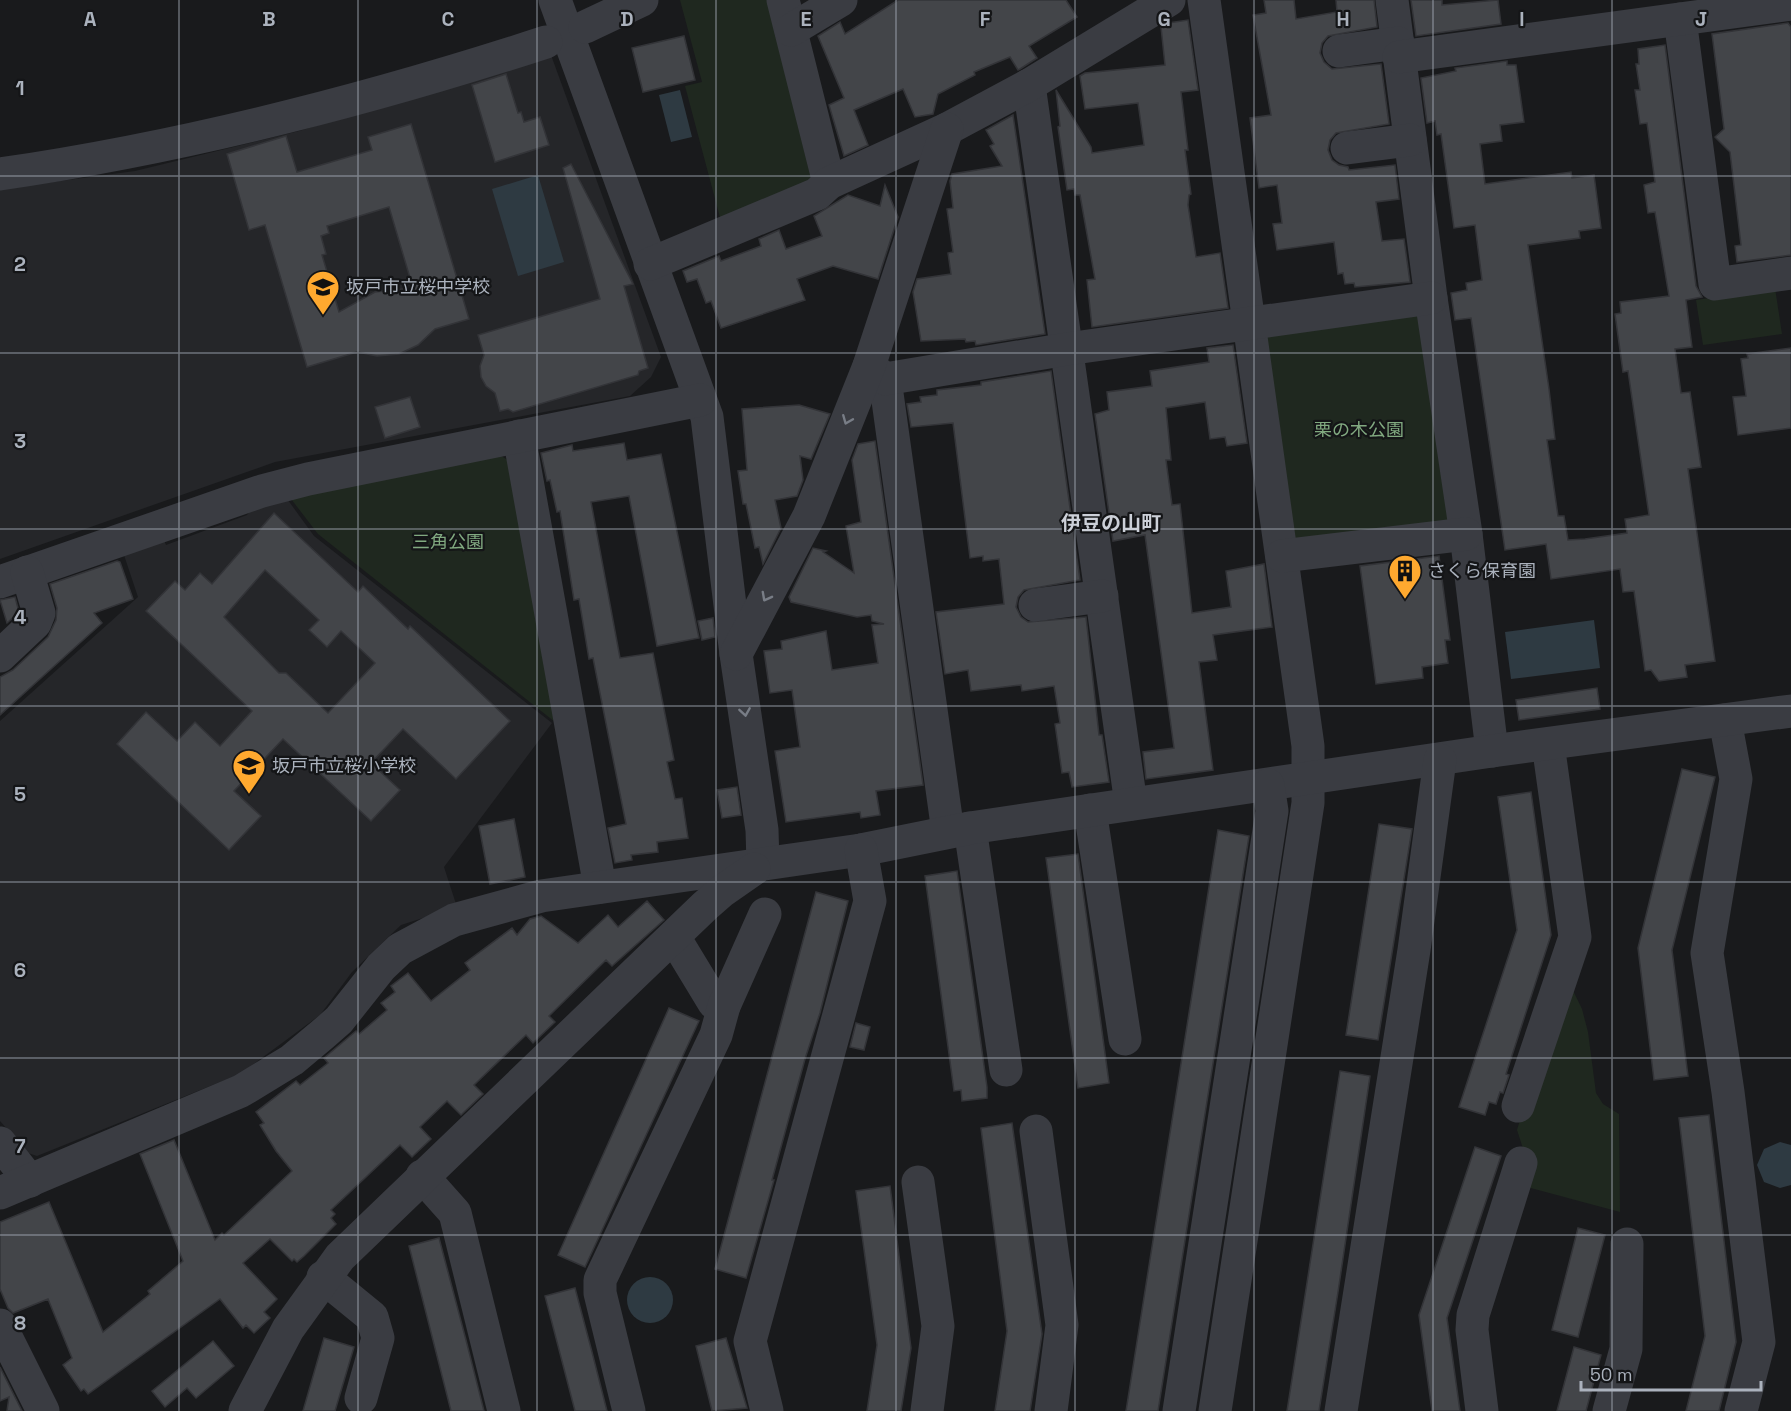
<svg xmlns="http://www.w3.org/2000/svg" width="1791" height="1411" font-family="'Space Grotesk','Noto Sans JP',sans-serif">
<style>
.built{fill:#252629}
.green{fill:#1f281f}
.water{fill:#2e3a42}
.building{fill:#434549;stroke:#333438;stroke-width:1.5;fill-rule:evenodd}
.lines{fill:none;stroke-linecap:round;stroke-linejoin:round}
.minor{stroke:#3a3c42;stroke-width:33}
.oneway{stroke:#787d86}
.grid{fill:none;stroke:#abb2bd;stroke-width:1.5;stroke-opacity:0.55}
.labels{text-anchor:middle;stroke-width:4.5;stroke-linejoin:round;paint-order:stroke}
.poi-label{font-size:18px;fill:#abb2bd;stroke:#141517;text-anchor:start}
.park-label{font-size:18px;fill:#81a980;stroke:#141517}
.neighbourhood-label{font-size:20px;font-weight:bold;fill:#ccd0d8;stroke:#141517}
.grid-label{font-size:20px;text-anchor:middle;font-weight:bold;fill:#abb2bd;stroke:#141517;stroke-width:4.5;stroke-linejoin:round;paint-order:stroke}
</style>
<rect width="100%" height="100%" fill="#191a1c"/>
<!-- built -->
<g class="built">
<polygon points="551,55 661,357 651,377 630,396 275,462 0,559 0,189 135,171 299,131"/>
<polygon points="285,496 314,536 552,723 444,867 456,904 454,908 401,925 352,972 320,1015 240,1074 37,1156 28,1153 0,1121 0,721 138,597 124,555 164,540 166,545 247,515 253,507"/>
</g>
<!-- green -->
<g class="green">
<polygon points="680,0 769,0 816,180 722,225 685,86 702,82"/>
<polygon points="1775,288 1782,334 1703,345 1696,300"/>
<polygon points="1424,314 1453,518 1446,526 1293,541 1264,341 1268,334"/>
<polygon points="500,455 509,461 560,726 318,534 288,495"/>
<polygon points="1565,974 1582,1009 1588,1032 1596,1093 1603,1104 1619,1114 1620,1212 1527,1187 1528,1164 1517,1130"/>
</g>
<!-- water -->
<g class="water">
<polygon points="680,90 692,137 671,142 659,95"/>
<polygon points="538,175 564,262 518,276 492,189"/>
<polygon points="1594,620 1600,668 1511,679 1505,632"/>
<polygon points="1780,1142 1791,1145 1791,1185 1780,1188 1764,1182 1757,1165 1764,1149"/>
<circle cx="650" cy="1300" r="23"/>
</g>
<!-- building -->
<g class="building">
<polygon points="898,0 1066,0 1077,17 1029,46 1037,58 1020,69 1018,70 1010,57 974,72 975,75 938,94 933,114 915,117 903,89 854,110 868,145 844,156 829,105 844,98 818,36 840,22 845,34"/>
<polygon points="1264,0 1294,0 1296,19 1337,12 1336,0 1374,0 1377,27 1328,36 1322,43 1320,53 1324,62 1332,69 1381,64 1389,124 1336,133 1330,140 1328,150 1332,160 1339,165 1348,167 1349,170 1395,165 1399,199 1376,202 1382,241 1404,239 1410,282 1355,287 1354,283 1345,284 1343,273 1338,274 1334,242 1277,250 1273,224 1282,223 1277,185 1259,188 1250,118 1271,115 1253,15 1266,13"/>
<polygon points="1411,0 1442,0 1442,5 1498,0 1501,24 1416,36"/>
<polygon points="1188,20 1198,90 1181,92 1188,150 1185,150 1191,194 1189,195 1188,205 1196,257 1220,253 1228,308 1092,327 1087,280 1095,279 1080,195 1075,195 1074,189 1067,190 1058,127 1060,126 1056,90 1091,147 1092,153 1144,145 1138,103 1085,109 1080,76 1085,73 1165,65 1161,27 1168,23"/>
<polygon points="1788,23 1791,27 1791,255 1737,262 1735,246 1741,245 1730,152 1715,137 1724,129 1712,34"/>
<polygon points="684,36 695,80 643,92 632,48"/>
<polygon points="1665,45 1696,286 1702,297 1686,300 1692,347 1675,349 1681,393 1690,392 1701,467 1688,469 1715,661 1685,665 1687,677 1659,681 1651,670 1645,671 1634,591 1623,592 1620,569 1551,579 1546,544 1505,550 1471,318 1455,320 1451,293 1467,290 1466,283 1482,280 1475,225 1454,228 1441,134 1437,135 1435,121 1427,123 1421,78 1456,71 1455,68 1507,61 1507,65 1516,65 1524,122 1500,125 1502,141 1480,144 1485,184 1571,172 1572,178 1594,175 1601,228 1579,231 1580,238 1528,245 1549,389 1555,439 1547,440 1558,516 1564,516 1568,540 1585,539 1627,533 1625,519 1649,515 1628,371 1623,372 1615,314 1621,313 1620,302 1669,296 1655,212 1648,213 1644,185 1655,182 1647,123 1640,124 1635,90 1640,90 1636,64 1639,64 1638,49"/>
<polygon points="506,74 518,113 521,112 524,122 540,117 549,145 495,162 472,85"/>
<polygon points="1013,115 1045,334 976,345 975,341 966,342 965,339 921,341 913,292 917,279 951,274 948,253 953,252 947,209 953,208 950,181 952,174 1002,166 990,146 994,144 986,130"/>
<path d="M411,124L469,319L435,329L418,345L399,354L377,356L357,352L307,367L265,225L249,230L227,154L286,136L297,172L372,150L368,137ZM389,207L413,288L375,292L339,312L322,255L326,254L321,236L329,233L327,226Z"/>
<polygon points="571,164 633,284 624,286 648,368 639,371 638,375 513,412 508,409 500,411 495,393 486,386 481,377 480,366 484,355 478,335 600,299 563,168"/>
<polygon points="885,185 898,217 878,279 833,266 797,279 805,300 721,328 711,301 706,303 697,279 687,282 683,271 719,256 721,261 761,246 759,239 779,230 786,249 822,236 814,216 848,195 880,206"/>
<polygon points="1233,345 1247,443 1227,446 1225,437 1210,439 1205,402 1166,408 1171,460 1166,460 1172,505 1180,504 1192,613 1231,607 1226,571 1264,564 1272,627 1213,635 1217,660 1199,662 1213,770 1146,779 1143,752 1174,748 1145,535 1113,541 1095,414 1109,410 1107,392 1152,386 1150,371 1209,362 1207,348"/>
<polygon points="1791,348 1791,428 1738,435 1733,397 1746,396 1741,359 1748,358 1747,354"/>
<polygon points="1051,371 1080,580 1024,590 1018,597 1016,607 1021,617 1028,622 1086,617 1099,735 1102,735 1109,782 1072,787 1069,772 1062,773 1055,724 1060,723 1054,686 1022,691 1021,685 971,691 968,670 945,674 936,612 1004,604 999,559 983,561 983,556 970,558 953,423 911,427 907,404 921,402 920,397 937,395 937,390 981,385 981,382"/>
<polygon points="410,397 420,427 385,438 375,407"/>
<polygon points="799,405 830,414 811,459 800,456 803,480 797,496 775,500 781,528 763,564 759,547 755,548 746,504 743,504 738,471 747,470 742,409"/>
<polygon points="875,441 923,785 876,791 880,815 861,818 860,812 786,822 775,751 800,747 792,690 770,693 764,651 782,649 781,641 826,631 832,670 878,663 872,625 884,624 872,621 871,615 857,617 791,602 789,597 813,548 826,551 823,552 854,573 846,526 861,522 852,460 858,444"/>
<polygon points="624,443 627,460 661,454 699,638 657,646 629,496 591,502 620,658 653,653 674,760 667,762 675,799 682,798 688,838 657,842 658,852 631,855 632,860 615,863 608,828 626,824 593,658 589,659 579,599 574,600 560,511 557,512 550,480 547,481 541,453 572,445 573,451"/>
<path d="M274,513L358,592L363,586L408,629L410,626L510,721L456,779L403,729L371,763L400,790L371,821L283,739L234,791L261,816L229,850L117,744L146,712L177,741L195,722L220,746L252,711L146,611L175,581L185,590L200,573L212,584ZM265,570L319,620L309,630L327,647L341,631L375,663L328,713L286,673H279L224,617Z"/>
<polygon points="1439,556 1450,640 1445,640 1448,663 1422,667 1423,678 1376,684 1360,566"/>
<polygon points="117,561 120,562 133,599 94,613 102,623 0,715 0,677 13,670 48,637 56,620 57,608 50,584"/>
<polygon points="15,597 19,612 7,623 0,600"/>
<polygon points="713,618 715,637 702,640 698,621"/>
<polygon points="1597,688 1600,709 1519,720 1516,700"/>
<polygon points="1682,769 1715,777 1672,950 1688,1076 1654,1080 1638,948"/>
<polygon points="737,787 741,815 722,818 717,790"/>
<polygon points="1531,792 1551,935 1506,1074 1509,1075 1503,1093 1500,1092 1496,1104 1489,1102 1485,1115 1459,1107 1517,930 1498,797"/>
<polygon points="514,819 525,877 490,884 479,826"/>
<polygon points="1379,824 1412,829 1378,1040 1346,1035"/>
<polygon points="1218,830 1249,836 1158,1411 1126,1411"/>
<polygon points="1078,854 1109,1083 1078,1088 1046,858"/>
<polygon points="957,871 987,1087 987,1098 962,1101 961,1090 954,1091 925,876"/>
<polygon points="816,892 848,901 820,1013 805,1059 772,1180 774,1180 746,1278 715,1269"/>
<polygon points="647,901 664,920 612,966 606,960 549,1016 555,1022 533,1043 526,1035 474,1085 483,1094 461,1115 447,1101 420,1127 431,1139 412,1157 400,1145 331,1210 335,1214 331,1218 336,1224 304,1256 297,1262 294,1259 292,1261 270,1239 243,1263 277,1299 264,1312 270,1318 254,1333 246,1325 243,1328 220,1299 88,1394 84,1389 81,1391 63,1365 72,1358 48,1299 13,1313 8,1308 0,1289 0,1222 49,1202 103,1332 150,1294 148,1291 183,1261 140,1154 174,1140 215,1240 222,1233 224,1235 292,1171 276,1151 260,1125 264,1123 256,1112 296,1081 300,1085 328,1063 324,1058 356,1031 359,1034 387,1010 381,1003 395,992 391,986 408,973 431,1001 470,970 465,963 512,928 517,935 530,919 541,916 578,943 608,915 618,927"/>
<polygon points="669,1008 699,1021 585,1267 558,1255"/>
<polygon points="856,1023 870,1027 864,1050 850,1047"/>
<polygon points="1340,1071 1370,1076 1338,1292 1319,1411 1287,1411"/>
<polygon points="1709,1115 1736,1342 1719,1411 1686,1411 1705,1336 1679,1118"/>
<polygon points="1012,1123 1042,1334 1030,1411 995,1411 1007,1331 981,1128"/>
<polygon points="1475,1147 1501,1156 1447,1318 1460,1411 1432,1411 1419,1315"/>
<polygon points="890,1186 911,1348 901,1411 867,1411 877,1345 856,1191"/>
<polygon points="1578,1228 1605,1235 1578,1337 1552,1330"/>
<polygon points="439,1238 466,1340 484,1411 451,1411 409,1246"/>
<polygon points="575,1288 592,1352 607,1411 575,1411 545,1296"/>
<polygon points="324,1338 354,1347 335,1411 303,1411"/>
<polygon points="726,1338 747,1408 712,1411 696,1346"/>
<polygon points="213,1341 234,1366 196,1398 187,1388 165,1407 152,1391"/>
<polygon points="1574,1347 1601,1355 1586,1411 1557,1411"/>
<polygon points="0,1367 22,1411 7,1411 9,1397 0,1401"/>
</g>
<g class="lines">
<!-- minor -->
<g class="minor">
<polyline points="555,0 707,417 736,654 762,830 763,863"/>
<polyline points="783,0 829,183"/>
<polyline points="1204,0 1308,746 1308,803 1215,1411"/>
<polyline points="1392,0 1431,298 1466,534 1492,751"/>
<polyline points="1680,19 1715,284 1791,273"/>
<polyline points="585,27 642,0"/>
<polyline points="791,30 841,0"/>
<polyline points="1339,51 1398,43"/>
<polyline points="1399,57 1791,4"/>
<polyline points="1029,85 1131,804"/>
<polyline points="1347,148 1410,140"/>
<path d="M0,174C186,147 368,100 546,42"/>
<polyline points="650,264 817,194 829,183 947,129 1029,85 1169,0"/>
<polyline points="869,366 885,379 948,832"/>
<polyline points="885,379 1067,349 1431,298"/>
<polyline points="519,436 600,887"/>
<polyline points="1282,556 1466,534"/>
<polyline points="0,582 262,491 308,479 700,400"/>
<polyline points="1035,605 1102,596"/>
<polyline points="736,654 809,516 869,366 947,129"/>
<polyline points="0,656 35,623 39,613 27,572"/>
<polyline points="1725,720 1736,779 1707,953 1728,1092 1759,1342 1741,1411"/>
<polyline points="1090,810 1125,1039"/>
<polyline points="970,828 1006,1070"/>
<polyline points="674,937 714,1003 724,1006"/>
<polyline points="1518,1106 1575,937 1548,744"/>
<polyline points="1036,1131 1062,1325 1051,1411"/>
<polyline points="0,1143 30,1181"/>
<polyline points="422,1176 455,1213 504,1411"/>
<polyline points="918,1182 938,1326 927,1411"/>
<polyline points="0,1193 241,1091 292,1060 323,1034 339,1020 381,967 400,949 454,920 541,896 861,850 970,828 1492,751 1791,711"/>
<polyline points="323,1277 372,1317 378,1338 361,1398"/>
<polyline points="0,1325 43,1411"/>
<polyline points="245,1411 288,1329 340,1257 705,906 721,892 754,869"/>
<polyline points="629,1411 600,1293 600,1280 716,1035 724,1006 765,914"/>
<polyline points="767,1411 750,1341 870,901 861,850"/>
<polyline points="1179,1411 1272,811 1268,785"/>
<polyline points="1341,1411 1414,950 1440,760"/>
<polyline points="1482,1411 1472,1330 1473,1315 1521,1163"/>
<polyline points="1609,1411 1626,1349 1627,1244"/>
</g>
</g>
<!-- one-way arrows -->
<defs><path id="oneway-chevron" d="M-2-3.5L2.5 0L-2 3.5" fill="none" stroke-width="1.6" stroke-linecap="round" stroke-linejoin="round" transform="scale(1.5)"/></defs>
<g class="oneway">
<use href="#oneway-chevron" transform="translate(847 420) rotate(112)"/>
<use href="#oneway-chevron" transform="translate(766 597) rotate(118)"/>
<use href="#oneway-chevron" transform="translate(745 712) rotate(81)"/>
</g>
<!-- grid -->
<path class="grid" d="M179,0V1411M358,0V1411M537,0V1411M716,0V1411M896,0V1411M1075,0V1411M1254,0V1411M1433,0V1411M1612,0V1411M0,176H1791M0,353H1791M0,529H1791M0,706H1791M0,882H1791M0,1058H1791M0,1235H1791"/>
<!-- icons -->
<defs>
<g id="school-pin" transform="scale(1.725)"><path d="M0 17L-7.5 6A9.5 9.5 0 1 1 7.5 6Z" fill="#ffa92f" stroke="#141517"/><path d="M0-5L7-2L0 1L-7-2ZM-4 1L0 2.5L4 1V4Q0 6-4 4Z" fill="#111"/></g>
<g id="building-pin" transform="scale(1.725)"><path d="M0 17L-7.5 6A9.5 9.5 0 1 1 7.5 6Z" fill="#ffa92f" stroke="#141517"/><path d="M-4-6H4V6H1V3H-1V6H-4ZM-2.5-4.3h1.7v1.8h-1.7ZM.8-4.3h1.7v1.8H.8ZM-2.5-1h1.7V.8h-1.7ZM.8-1h1.7V.8H.8Z" fill="#111"/></g>
</defs>
<g fill-rule="evenodd">
<use href="#school-pin" x="323" y="287"/>
<use href="#building-pin" x="1405" y="571"/>
<use href="#school-pin" x="249" y="766"/>
</g>
<g class="labels">
<!-- poi labels -->
<g class="poi-label">
<text x="346" y="293">坂戸市立桜中学校</text>
<text x="1428" y="577">さくら保育園</text>
<text x="272" y="772">坂戸市立桜小学校</text>
</g>
<!-- park labels -->
<g class="park-label">
<text x="1359" y="436">栗の木公園</text>
<text x="448" y="548">三角公園</text>
</g>
<!-- neighbourhood labels -->
<g class="neighbourhood-label">
<text x="1111" y="530">伊豆の山町</text>
</g>
</g>
<g class="grid-label">
<text x="90" y="26">A</text>
<text x="269" y="26">B</text>
<text x="448" y="26">C</text>
<text x="627" y="26">D</text>
<text x="806" y="26">E</text>
<text x="985" y="26">F</text>
<text x="1164" y="26">G</text>
<text x="1343" y="26">H</text>
<text x="1522" y="26">I</text>
<text x="1701" y="26">J</text>
<text x="20" y="95">1</text>
<text x="20" y="271">2</text>
<text x="20" y="448">3</text>
<text x="20" y="624">4</text>
<text x="20" y="801">5</text>
<text x="20" y="977">6</text>
<text x="20" y="1153">7</text>
<text x="20" y="1330">8</text>
</g>
<!-- scale -->
<path d="M1581 1381v9h180v-9" fill="none" stroke="#abb2bd" stroke-width="3"/>
<text x="1590" y="1381" font-size="18" fill="#abb2bd" stroke="#141517" stroke-width="4.5" paint-order="stroke">50 m</text>
</svg>
